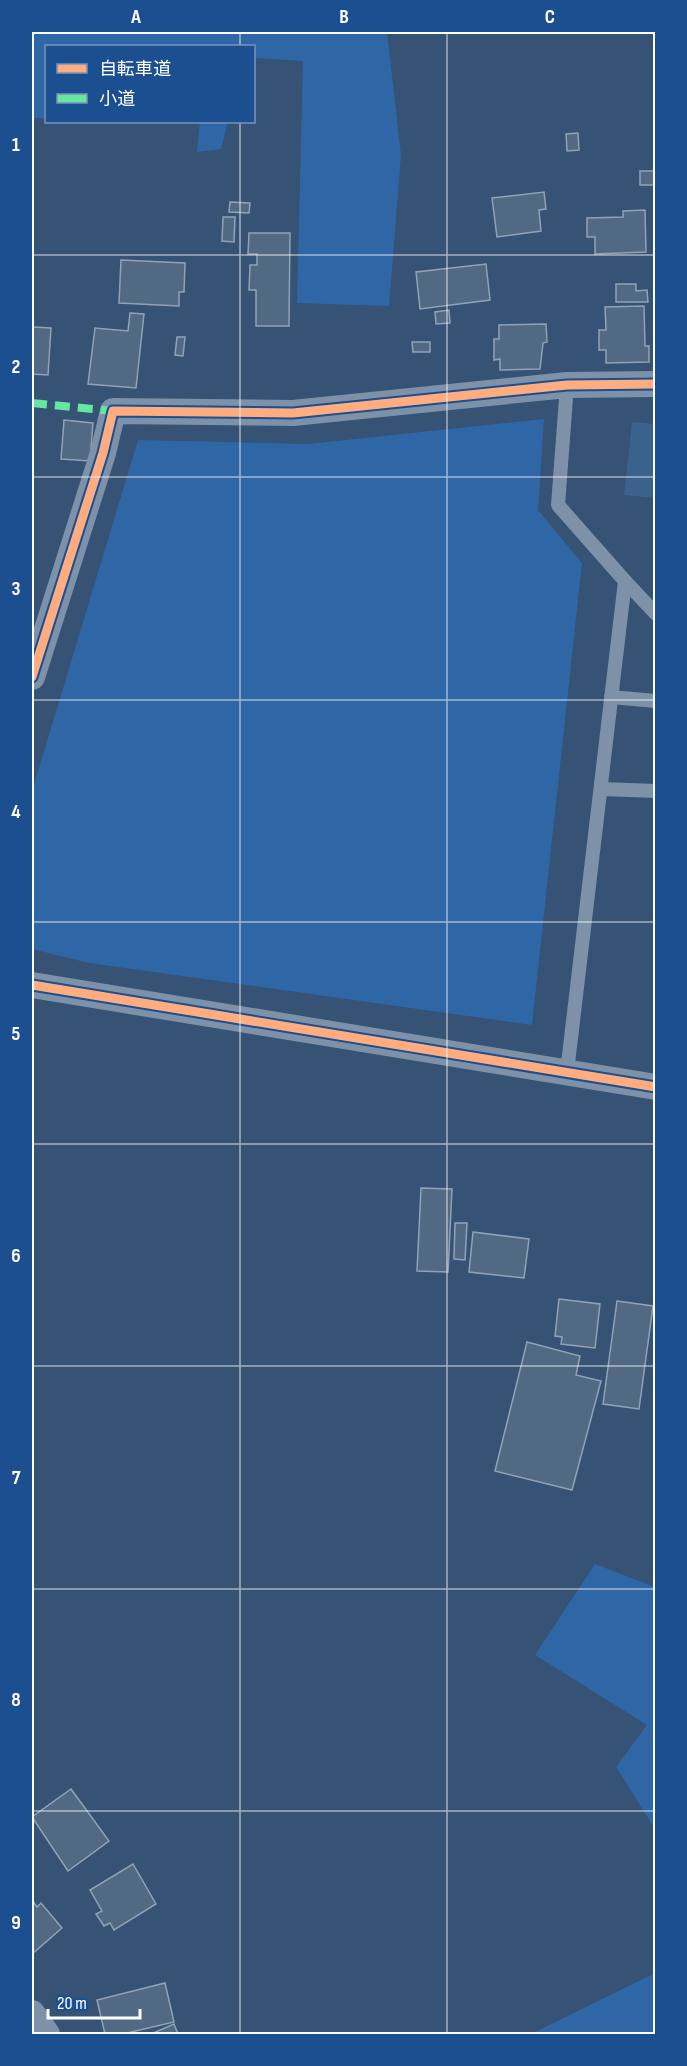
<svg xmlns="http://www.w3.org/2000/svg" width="687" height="2066" font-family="'Sofia Sans Condensed','Noto Sans JP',sans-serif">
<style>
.green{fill:#2f66a5}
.water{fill:#3b618d}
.building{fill:#526984;stroke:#92a2b6;stroke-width:1.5}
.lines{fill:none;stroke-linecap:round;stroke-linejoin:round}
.lane{stroke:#7d92a8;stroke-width:14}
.street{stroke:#7d92a8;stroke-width:26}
.quiet{stroke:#66e7a1;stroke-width:8;stroke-dasharray:15 8;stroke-linecap:butt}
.cycleway-casing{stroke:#1b4f8f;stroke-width:13}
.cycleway{stroke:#ffac80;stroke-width:9}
.grid{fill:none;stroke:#fff;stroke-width:1.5;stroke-opacity:0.55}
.neatline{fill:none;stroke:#fff;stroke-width:2}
.grid-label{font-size:20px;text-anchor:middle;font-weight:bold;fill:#fff}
</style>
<rect width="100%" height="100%" fill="#365274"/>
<!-- green -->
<g class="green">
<polygon points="32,32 387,32 401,155 389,306 297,303 303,61 254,58 254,46 46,46 46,118 32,118"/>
<polygon points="200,122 228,122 221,149 197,152"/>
<polygon points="544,419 538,510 582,563 532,1025 89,963 32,949 32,791 138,440 308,444"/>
<polygon points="595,1564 655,1587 655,1829 616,1767 647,1725 535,1655"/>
<polygon points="655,1973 655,2034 531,2034"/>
</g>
<!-- water -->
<polygon class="water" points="632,422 655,424 655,498 624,495"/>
<!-- building -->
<g class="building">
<polygon points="578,133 579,150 567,151 566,134"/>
<rect x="640" y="171" width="16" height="14"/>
<polygon points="544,192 546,209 539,210 541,231 497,237 492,198"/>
<polygon points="230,202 250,203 249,213 229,212"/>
<polygon points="645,210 646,252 595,254 595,237 587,237 587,218 623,217 623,211"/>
<polygon points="223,217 235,217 234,242 222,241"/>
<polygon points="249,233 290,233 289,326 256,326 256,290 249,290 250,265 257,265 257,254 248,254"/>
<polygon points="121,260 185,263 184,292 179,292 179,306 119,303"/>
<polygon points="486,264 490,300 420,309 416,272"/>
<polygon points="616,284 636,284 636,291 647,290 648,302 616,302"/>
<polygon points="644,306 645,346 649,346 649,362 606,363 606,350 599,350 599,330 606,330 605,307"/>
<polygon points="449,310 450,323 436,324 435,312"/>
<polygon points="130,313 144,314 136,388 88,384 95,328 128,331"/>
<polygon points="546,324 547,342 543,343 540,369 500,370 500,359 494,360 494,339 499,339 499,325"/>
<polygon points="32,327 51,328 48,375 32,374"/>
<polygon points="177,337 185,337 183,356 175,355"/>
<polygon points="412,342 430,342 430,352 413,352"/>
<polygon points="64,420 93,423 90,461 61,459"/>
<polygon points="421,1188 452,1189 448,1272 417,1271"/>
<polygon points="455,1223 467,1223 465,1260 454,1259"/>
<polygon points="473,1232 529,1239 524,1278 469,1272"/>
<polygon points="559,1299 600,1304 595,1348 561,1344 562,1337 555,1336"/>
<polygon points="617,1301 653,1306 639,1409 603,1404"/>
<polygon points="527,1342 580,1356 576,1375 601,1381 572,1490 495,1471"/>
<polygon points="71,1789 109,1841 68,1871 32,1817"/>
<polygon points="133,1864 156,1904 114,1930 110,1923 104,1926 96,1914 102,1911 90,1890"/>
<polygon points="32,1900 37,1907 41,1903 62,1928 32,1954"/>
<polygon points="165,1983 174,2022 123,2034 105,2034 97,2000"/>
<polygon points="174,2024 178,2034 151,2034"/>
</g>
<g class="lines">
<!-- lane -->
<g class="lane">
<polyline points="567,385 558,505 625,581 567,1072"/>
<polyline points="625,581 656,614"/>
<polyline points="611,697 656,701"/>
<polyline points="601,789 656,791"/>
</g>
<!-- street -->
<g class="street">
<polyline points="32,677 103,453 113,411 293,413 567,385 656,384"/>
<polyline points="32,985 656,1087"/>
<polyline points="32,2013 47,2034"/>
</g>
<!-- quiet -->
<polyline class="quiet" points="32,403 113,411"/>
<!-- cycleway casing -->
<g class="cycleway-casing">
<g id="cycleway">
<polyline points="32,677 103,453 113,411 293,413 567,385 656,384"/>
<polyline points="32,985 656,1087"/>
</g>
</g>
<!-- cycleway -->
<use href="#cycleway" class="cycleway"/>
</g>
<!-- grid -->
<path class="grid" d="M240,32V46M447,32V2034M240,122V2034M32,255H656M32,477H656M32,700H656M32,922H656M32,1144H656M32,1366H656M32,1589H656M32,1811H656"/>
<!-- border -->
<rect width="687" height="2066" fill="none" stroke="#1b4f8f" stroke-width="66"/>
<!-- legend -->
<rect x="45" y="45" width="210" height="78" fill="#1b4f8f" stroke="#7695bc" stroke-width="1.5"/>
<rect x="57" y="64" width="30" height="9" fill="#ffac80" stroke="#7695bc" stroke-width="1.5"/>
<text x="99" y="75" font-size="18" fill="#ffffff">自転車道</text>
<rect x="57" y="94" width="30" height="9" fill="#66e7a1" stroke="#7695bc" stroke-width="1.5"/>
<text x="99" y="105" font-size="18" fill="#ffffff">小道</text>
<!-- scale -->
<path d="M48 2009v9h92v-9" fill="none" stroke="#ffffff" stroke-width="3"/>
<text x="57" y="2009" font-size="18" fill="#ffffff" stroke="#1b4f8f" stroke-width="4.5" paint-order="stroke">20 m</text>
<rect x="33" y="33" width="621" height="2000" class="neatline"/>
<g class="grid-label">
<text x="136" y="23">A</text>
<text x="344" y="23">B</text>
<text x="550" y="23">C</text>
<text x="16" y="151">1</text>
<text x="16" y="373">2</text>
<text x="16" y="595">3</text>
<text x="16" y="818">4</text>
<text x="16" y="1040">5</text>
<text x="16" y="1262">6</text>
<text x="16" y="1484">7</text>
<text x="16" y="1706">8</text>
<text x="16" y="1929">9</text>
</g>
</svg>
